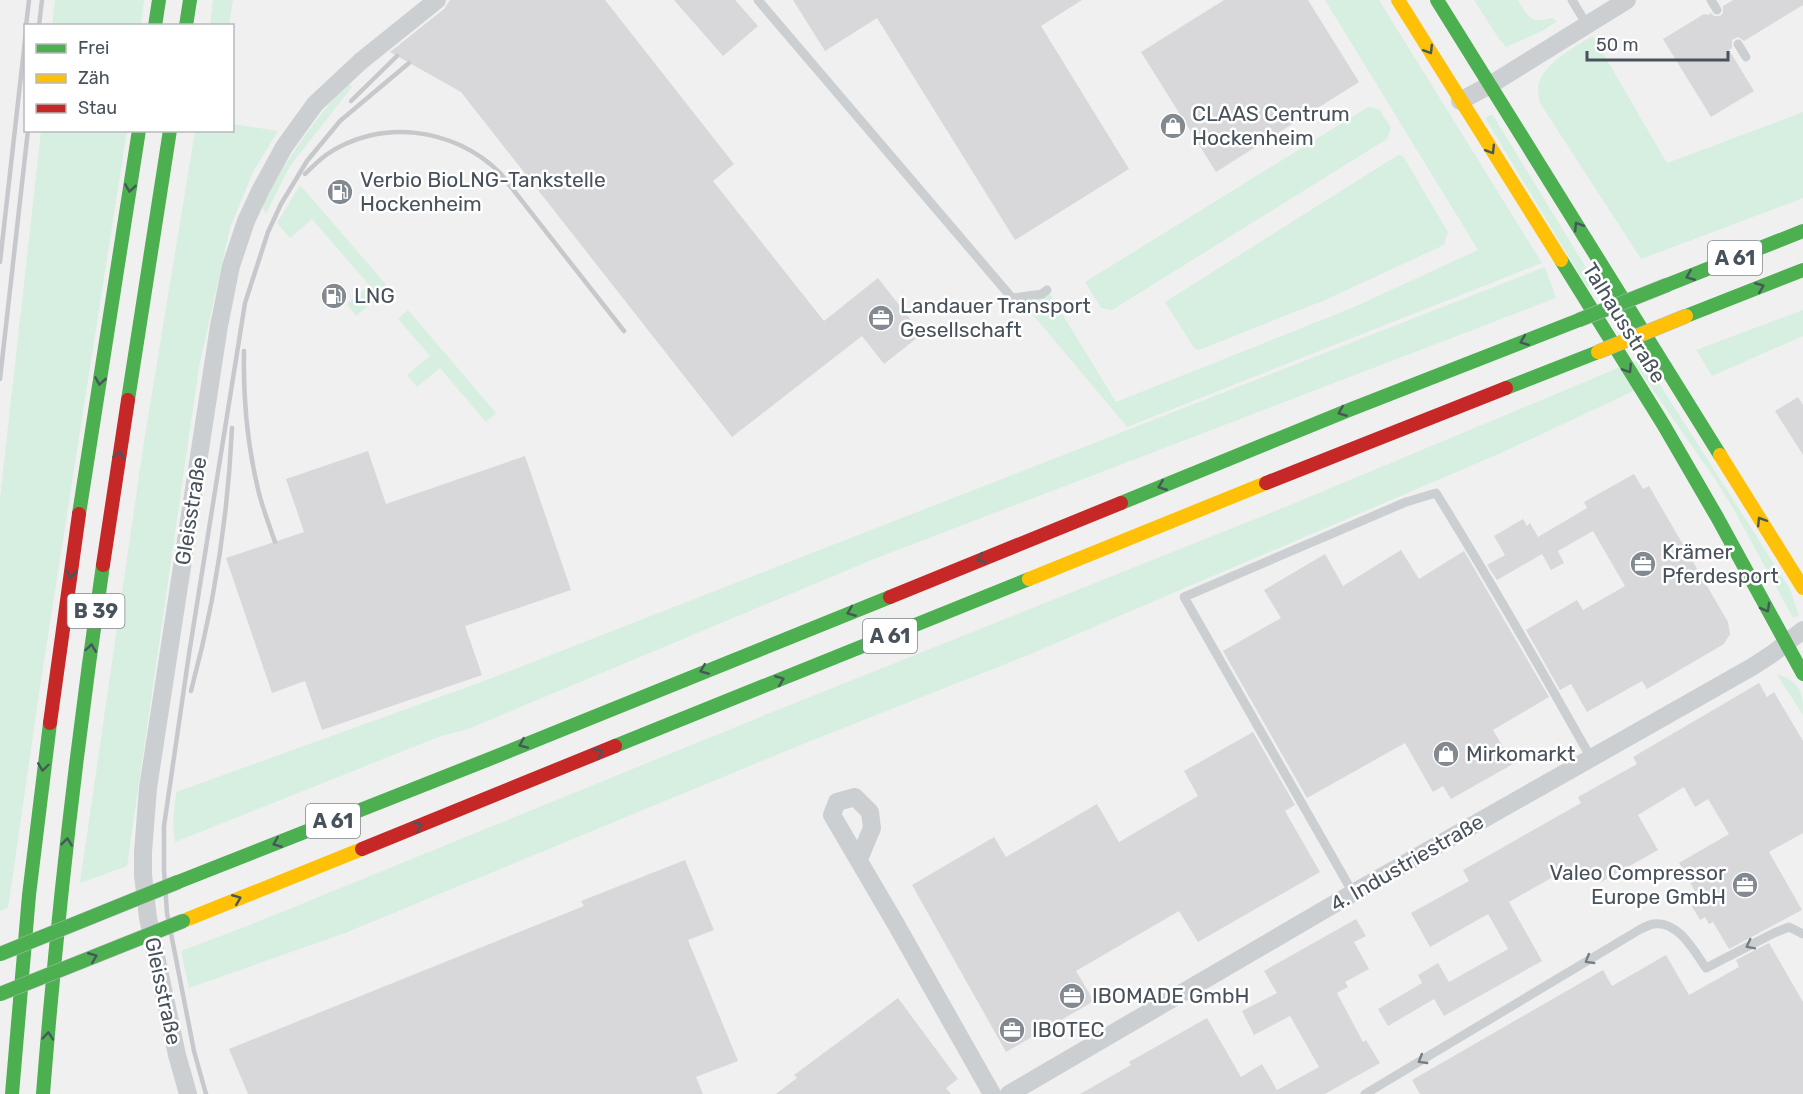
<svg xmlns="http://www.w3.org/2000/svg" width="1803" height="1094" font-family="Rubik,sans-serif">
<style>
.green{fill:#d6efe0}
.building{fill:#d8d8db}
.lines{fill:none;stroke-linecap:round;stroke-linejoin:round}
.lane{stroke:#cccfd1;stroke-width:9}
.street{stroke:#cccfd1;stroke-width:18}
.fast{stroke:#4caf50;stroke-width:14}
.slow{stroke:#ffc107;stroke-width:14}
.jam{stroke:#c62828;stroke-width:14}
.rail{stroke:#c6c8cb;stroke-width:4.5}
.fast-bridge-casing{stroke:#b6babf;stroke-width:15;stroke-linecap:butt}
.slow-bridge-casing{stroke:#b6babf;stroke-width:15;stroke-linecap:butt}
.fast-bridge{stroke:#4caf50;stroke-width:14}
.slow-bridge{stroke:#ffc107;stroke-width:14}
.oneway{stroke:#48575b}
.oneway2{stroke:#767e85}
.labels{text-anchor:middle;stroke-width:5;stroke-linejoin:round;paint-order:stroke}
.shield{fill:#fff;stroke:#7f868d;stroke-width:1.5}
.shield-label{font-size:20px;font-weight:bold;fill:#48525c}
.poi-label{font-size:21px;fill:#48525c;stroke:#fff;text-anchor:start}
.street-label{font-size:21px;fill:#48525c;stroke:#fff}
</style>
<rect width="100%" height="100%" fill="#f1f0f0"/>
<!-- green -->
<g class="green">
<polygon points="55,0 144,0 141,25 52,26"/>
<polygon points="213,0 233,0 229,25 210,25"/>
<polygon points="1325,0 1379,0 1542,263 1127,427 1024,304 1047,289 1116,402 1354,307 1478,250"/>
<path d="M1474,0H1518C1528,17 1531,24 1552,18L1557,21L1544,30L1506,47L1499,39Z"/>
<path d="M1593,36L1667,163L1803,112V198L1641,259L1540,103C1539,99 1538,93 1538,89C1539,65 1575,47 1593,36Z"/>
<path d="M348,83L352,87L290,166L266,214L262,206C286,160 312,122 348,83Z"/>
<polygon points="1368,107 1379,109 1391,128 1387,139 1112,310 1101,308 1085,282"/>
<polygon points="1490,115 1493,115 1596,284 1587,287 1485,118"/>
<polygon points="233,124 278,131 253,172 230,228 199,367 127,866 80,883 143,448 195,131 232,130"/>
<polygon points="41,131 127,131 40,687 8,908 0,911 0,498"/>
<polygon points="1398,155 1403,156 1448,232 1444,245 1325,300 1199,350 1194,348 1165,302"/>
<polygon points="300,185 389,288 356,316 347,304 369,285 312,219 290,238 277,223"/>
<polygon points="1545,267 1556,298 874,559 468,729 441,736 175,842 173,824 176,792 484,681"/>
<polygon points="408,310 496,413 486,422 440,368 417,387 407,375 430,356 398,319"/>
<polygon points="1803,310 1803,336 1712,376 1696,350"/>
<polygon points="1643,358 1790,589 1799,616 1793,618 1734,510 1715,479 1634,363"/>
<polygon points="1625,365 1640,388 1501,453 1028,655 803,744 345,933 189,988 181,951 250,925 765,715 1295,503"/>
<path d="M1777,675C1788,676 1799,685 1802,696C1803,701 1803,709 1803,715Z"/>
</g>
<!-- building -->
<g class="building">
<polygon points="450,0 605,0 734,164 713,181 824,321 878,278 922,334 884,364 862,336 732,437 461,92 390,52 444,9"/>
<polygon points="674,0 735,0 758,26 723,56"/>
<polygon points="793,0 1082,0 1041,26 1129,169 1015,240 877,18 825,51"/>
<polygon points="1224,0 1308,0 1359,82 1216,172 1141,52"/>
<polygon points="1733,0 1803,0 1803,5 1744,41 1738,37 1732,40 1732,48 1729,50 1754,91 1711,117 1663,39 1704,14 1708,15 1711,13 1714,16 1720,16 1723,13 1723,6"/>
<polygon points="1798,397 1803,405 1803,455 1775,411"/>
<polygon points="368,451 386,504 525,456 571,590 465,626 482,675 322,730 305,681 272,693 226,558 304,532 286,479"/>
<polygon points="1634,474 1643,489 1649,486 1728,622 1730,634 1724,644 1647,689 1642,681 1587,712 1571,684 1560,690 1526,630 1577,600 1583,610 1625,586 1593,531 1558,551 1564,563 1551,570 1542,554 1497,580 1487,565 1505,555 1494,536 1523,519 1527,526 1530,523 1538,537 1587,508 1584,502"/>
<polygon points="1401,550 1419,579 1464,551 1549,697 1493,730 1513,764 1451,799 1443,786 1433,792 1405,743 1307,798 1223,651 1281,618 1264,590 1325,554 1343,586"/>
<polygon points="1759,683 1767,697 1774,692 1803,741 1803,833 1769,852 1802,910 1729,949 1713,922 1709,924 1705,917 1700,920 1687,898 1696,893 1679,863 1729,834 1708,799 1695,807 1684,787 1638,815 1658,850 1601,882 1595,872 1583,879 1574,865 1509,902 1542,961 1444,1016 1434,999 1388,1026 1378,1009 1422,983 1418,975 1438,963 1449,982 1508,949 1488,914 1430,947 1411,913 1469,881 1463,870 1581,803 1578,797 1637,764 1633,757"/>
<polygon points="1253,732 1295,805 1285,811 1320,872 1198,942 1179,911 1076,971 1094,1001 1006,1052 912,885 994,837 1006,857 1097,804 1119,842 1198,796 1184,771"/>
<polygon points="685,860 714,930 688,940 738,1061 696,1077 703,1094 248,1094 229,1049 584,906 581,901"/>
<polygon points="1356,919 1366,936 1354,942 1369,969 1345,982 1348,987 1337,993 1363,1042 1366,1040 1380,1063 1325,1094 1080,1094 1131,1065 1129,1062 1207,1018 1241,1077 1262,1064 1277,1090 1319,1067 1290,1016 1254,1035 1242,1011 1277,993 1264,971"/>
<polygon points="1769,943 1803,1002 1803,1094 1420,1094 1412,1080 1603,970 1612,986 1666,955 1689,995 1739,967 1736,960"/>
<polygon points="898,998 958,1079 946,1088 951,1094 776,1094 797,1078 794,1075"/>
</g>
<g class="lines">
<!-- lane -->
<g class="lane">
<polyline points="758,0 1012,298 1042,294 1047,290"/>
<polyline points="1572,0 1587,25"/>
<polyline points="1711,0 1717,10"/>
<polyline points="1738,44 1746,57"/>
<path d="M1353,893L1184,597L1406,502L1436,493C1490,580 1541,669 1591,758"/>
<path d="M1365,1094L1639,930C1643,928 1648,925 1653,924C1678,920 1694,951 1706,968L1774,933L1789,927L1803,934"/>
</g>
<!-- street -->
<g class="street">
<polyline points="1460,101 1490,85 1627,0"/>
<polyline points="859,859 872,828 870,812 855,797 837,802 832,815 897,926 992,1094"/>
<polyline points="188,1094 177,1055 148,918 143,875 143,852 148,788 219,326 231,266 246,221 260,191 284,147 315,104 361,61 437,0"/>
<polyline points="1009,1094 1353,893 1752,667 1772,654 1803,630"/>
</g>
<!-- fast -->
<g class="fast">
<polyline points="1437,0 1720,455"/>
<polyline points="155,26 159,0"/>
<polyline points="186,26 190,0"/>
<polyline points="1561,260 1663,424 1717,517 1803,674"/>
<polyline points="1667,285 1803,231"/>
<polyline points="1686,316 1803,270"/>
<polyline points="1506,388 1598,352"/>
<polyline points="128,400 170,130"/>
<polyline points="1121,503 1349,410 1579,320"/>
<polyline points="79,514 139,130"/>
<polyline points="615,746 1029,579"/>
<polyline points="178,882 487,760 890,597"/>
<polyline points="12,1094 29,895 50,723"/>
<path d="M43,1094C57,917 77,741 103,565"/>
</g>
<!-- slow -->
<g class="slow">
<polyline points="1398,0 1561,260"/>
<polyline points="1720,455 1803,588"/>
<polyline points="1029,579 1266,483"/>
<polyline points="183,921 362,849"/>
</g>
<!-- jam -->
<g class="jam">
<polyline points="1266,483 1506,388"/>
<polyline points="103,565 128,400"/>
<polyline points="890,597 1121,503"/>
<polyline points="50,723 79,514"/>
<polyline points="362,849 615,746"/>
</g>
<!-- rail -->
<g class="rail">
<polyline points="26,26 29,0"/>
<polyline points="39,26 42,0"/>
<polyline points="351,101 397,56"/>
<path d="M305,174C312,167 318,161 326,155C379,118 454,127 500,173L624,331"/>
<polyline points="0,262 26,31"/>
<path d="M244,351C243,398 247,443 258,489C262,507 269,524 275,542"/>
<polyline points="0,379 28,130"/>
<path d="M191,691C214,606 228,516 232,428"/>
<polyline points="206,1094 194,1051 167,913 164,870 164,826 189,654 245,303 268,232 281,204 307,161 340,121 409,63"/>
</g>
<!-- fast-bridge casing -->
<g class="fast-bridge-casing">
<g id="fast-bridge">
<polyline points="1579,320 1667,285"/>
<polyline points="0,954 178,882"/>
<polyline points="0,994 183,921"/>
</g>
</g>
<!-- slow-bridge casing -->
<g class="slow-bridge-casing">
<polyline id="slow-bridge" points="1598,352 1686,316"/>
</g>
<!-- fast-bridge -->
<use href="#fast-bridge" class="fast-bridge"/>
<!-- slow-bridge -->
<use href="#slow-bridge" class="slow-bridge"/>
</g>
<!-- one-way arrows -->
<defs><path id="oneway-chevron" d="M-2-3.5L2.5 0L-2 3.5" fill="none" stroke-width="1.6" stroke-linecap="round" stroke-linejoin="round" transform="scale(1.5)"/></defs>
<g class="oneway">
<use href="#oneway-chevron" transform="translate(1429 50) rotate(58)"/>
<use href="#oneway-chevron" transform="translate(1491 150) rotate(58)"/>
<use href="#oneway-chevron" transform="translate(130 188) rotate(99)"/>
<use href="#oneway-chevron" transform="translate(1578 226) rotate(-122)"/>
<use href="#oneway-chevron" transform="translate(1690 276) rotate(158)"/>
<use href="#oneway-chevron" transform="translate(1760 287) rotate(-22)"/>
<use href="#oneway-chevron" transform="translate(1524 341) rotate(159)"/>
<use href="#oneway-chevron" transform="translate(1628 369) rotate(57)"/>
<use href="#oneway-chevron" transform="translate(100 381) rotate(99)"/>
<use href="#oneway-chevron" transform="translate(1342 412) rotate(158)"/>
<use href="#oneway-chevron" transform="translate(119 455) rotate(-81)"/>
<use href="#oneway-chevron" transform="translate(1162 486) rotate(158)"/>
<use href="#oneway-chevron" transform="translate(1761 521) rotate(-122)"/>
<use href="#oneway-chevron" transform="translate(981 559) rotate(158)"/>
<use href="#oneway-chevron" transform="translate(71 574) rotate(98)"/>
<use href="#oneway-chevron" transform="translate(1766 608) rotate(61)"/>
<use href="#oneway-chevron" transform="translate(851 612) rotate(158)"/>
<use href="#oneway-chevron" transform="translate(91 648) rotate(-82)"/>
<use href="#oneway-chevron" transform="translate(704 670) rotate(158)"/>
<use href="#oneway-chevron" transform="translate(780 680) rotate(-22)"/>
<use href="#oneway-chevron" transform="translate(523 744) rotate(157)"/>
<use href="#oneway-chevron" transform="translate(599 753) rotate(-22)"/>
<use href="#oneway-chevron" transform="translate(43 767) rotate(98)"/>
<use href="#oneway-chevron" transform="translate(418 826) rotate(-22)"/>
<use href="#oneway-chevron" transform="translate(67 842) rotate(-84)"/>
<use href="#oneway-chevron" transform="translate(277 843) rotate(158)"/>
<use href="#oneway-chevron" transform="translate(237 899) rotate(-22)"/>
<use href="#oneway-chevron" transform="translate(93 957) rotate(-22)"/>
<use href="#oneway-chevron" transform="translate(48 1036) rotate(-85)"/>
</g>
<g class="oneway2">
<use href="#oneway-chevron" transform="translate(1750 945) rotate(153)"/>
<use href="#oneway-chevron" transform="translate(1589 960) rotate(149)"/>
<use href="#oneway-chevron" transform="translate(1422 1060) rotate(149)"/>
</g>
<!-- icons -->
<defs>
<g id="shop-disc" transform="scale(1.35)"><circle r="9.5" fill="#838990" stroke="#fff"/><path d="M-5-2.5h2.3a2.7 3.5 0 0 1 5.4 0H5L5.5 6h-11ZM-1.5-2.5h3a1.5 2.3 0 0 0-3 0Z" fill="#fff"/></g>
<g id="fuel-disc" transform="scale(1.35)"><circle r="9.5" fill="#838990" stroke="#fff"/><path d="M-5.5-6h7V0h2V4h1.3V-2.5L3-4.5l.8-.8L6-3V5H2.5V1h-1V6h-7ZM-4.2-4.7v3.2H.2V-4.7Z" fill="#fff"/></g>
<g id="office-disc" transform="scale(1.35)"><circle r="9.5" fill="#838990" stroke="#fff"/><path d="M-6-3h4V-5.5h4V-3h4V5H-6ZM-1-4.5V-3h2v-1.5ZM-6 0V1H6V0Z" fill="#fff"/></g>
</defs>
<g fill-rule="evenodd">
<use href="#shop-disc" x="1173" y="126"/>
<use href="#fuel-disc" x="340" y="192"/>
<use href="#fuel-disc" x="334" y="296"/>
<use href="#office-disc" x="881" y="318"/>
<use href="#office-disc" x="1643" y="564"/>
<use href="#shop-disc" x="1446" y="754"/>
<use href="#office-disc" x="1745" y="885"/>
<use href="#office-disc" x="1072" y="996"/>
<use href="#office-disc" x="1012" y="1030"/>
</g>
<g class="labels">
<!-- shield labels -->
<g class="shield">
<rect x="1708" y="241" width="54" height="34" rx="4.5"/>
<rect x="67.5" y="594" width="57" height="34" rx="4.5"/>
<rect x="863" y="619" width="54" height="34" rx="4.5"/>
<rect x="306" y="804" width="54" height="34" rx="4.5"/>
</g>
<g class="shield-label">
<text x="1735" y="265">A 61</text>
<text x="96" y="618">B 39</text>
<text x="890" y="643">A 61</text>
<text x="333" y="828">A 61</text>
</g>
<!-- poi labels -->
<g class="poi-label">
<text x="1192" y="121">CLAAS Centrum<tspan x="1192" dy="24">Hockenheim</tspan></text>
<text x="360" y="187">Verbio BioLNG-Tankstelle<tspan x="360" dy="24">Hockenheim</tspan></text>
<text x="354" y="303">LNG</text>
<text x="900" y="313">Landauer Transport<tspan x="900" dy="24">Gesellschaft</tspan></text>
<text x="1662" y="559">Krämer<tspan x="1662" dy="24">Pferdesport</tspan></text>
<text x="1466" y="761">Mirkomarkt</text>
<text x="1726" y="880" text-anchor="end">Valeo Compressor<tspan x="1726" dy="24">Europe GmbH</tspan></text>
<text x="1092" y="1003">IBOMADE GmbH</text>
<text x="1032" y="1037">IBOTEC</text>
</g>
<!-- street labels -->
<g class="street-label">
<text transform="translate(1624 323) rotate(58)" y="7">Talhausstraße</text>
<text transform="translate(191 511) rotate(-81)" y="7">Gleisstraße</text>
<text transform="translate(1407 863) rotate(-30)" y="7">4. Industriestraße</text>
<text transform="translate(163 991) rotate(78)" y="7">Gleisstraße</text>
</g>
</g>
<!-- legend -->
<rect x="24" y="24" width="210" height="108" fill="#ffffff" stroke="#b6babe" stroke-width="1.5"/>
<rect x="36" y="44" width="30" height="9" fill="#4caf50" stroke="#b6babe" stroke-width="1.5"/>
<text x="78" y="54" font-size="18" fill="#48525c">Frei</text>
<rect x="36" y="74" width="30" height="9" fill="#ffc107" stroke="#b6babe" stroke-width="1.5"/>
<text x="78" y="84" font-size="18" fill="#48525c">Zäh</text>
<rect x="36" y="104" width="30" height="9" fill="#c62828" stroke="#b6babe" stroke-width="1.5"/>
<text x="78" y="114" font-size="18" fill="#48525c">Stau</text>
<!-- scale -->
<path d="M1587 51v9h141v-9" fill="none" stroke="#48525c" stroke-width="3"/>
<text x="1596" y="51" font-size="18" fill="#48525c" stroke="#ffffff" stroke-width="4.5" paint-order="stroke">50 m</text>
</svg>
